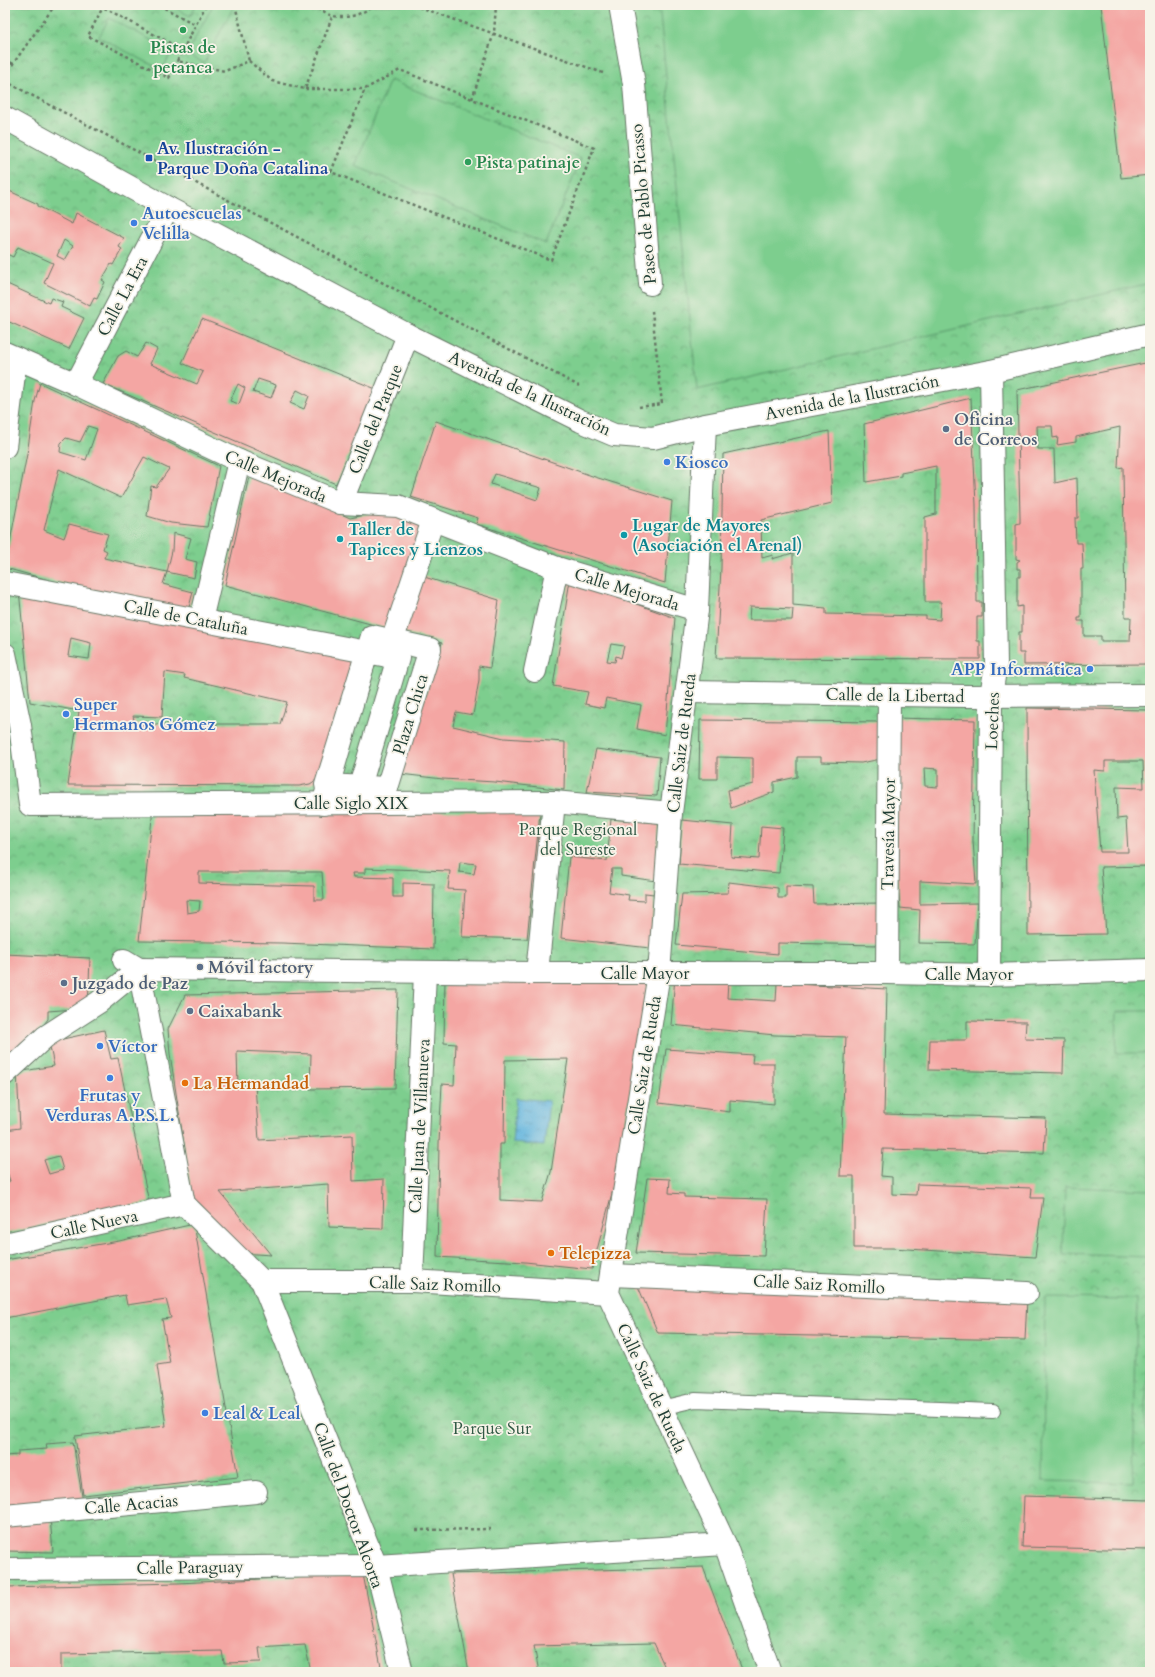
<svg xmlns="http://www.w3.org/2000/svg" width="1155" height="1677" font-family="Cardo,serif">
<style>
.park{fill:url(#park-crowns);stroke:#4e8661}
.garden{fill:#7dce8e;stroke:#4e8661}
.water{fill:url(#water-ripples);stroke:#417989}
.building{fill:#f4a6a3;fill-rule:evenodd}
.lines{fill:none;stroke-linecap:round;stroke-linejoin:round}
.service-casing{stroke:#667765;stroke-width:16}
.pedestrian-casing{stroke:#667765;stroke-width:24}
.minor-casing{stroke:#667765;stroke-width:24}
.path{stroke:#667765;stroke-width:2.5;stroke-dasharray:3 3;stroke-linecap:butt}
.service{stroke:#fff;stroke-width:14}
.pedestrian{stroke:#fff;stroke-width:22}
.minor{stroke:#fff;stroke-width:22}
.leisure-dot{fill:#2e9e5b;stroke:#f7f3e8;stroke-width:1.5}
.transit-dot{fill:#1a4fb4;stroke:#f7f3e8;stroke-width:1.5}
.shop-dot{fill:#3f7fe0;stroke:#f7f3e8;stroke-width:1.5}
.service-dot{fill:#5c6f8a;stroke:#f7f3e8;stroke-width:1.5}
.culture-dot{fill:#0f9aa8;stroke:#f7f3e8;stroke-width:1.5}
.food-dot{fill:#e8710a;stroke:#f7f3e8;stroke-width:1.5}
.labels{text-anchor:middle;stroke-width:3.5;stroke-linejoin:round;paint-order:stroke}
.leisure-label{font-size:17px;font-weight:bold;fill:#27864d;stroke:#f7f3e8}
.transit-label{font-size:17px;font-weight:bold;fill:#164399;stroke:#f7f3e8;text-anchor:start}
.street-label{font-size:17px;fill:#1f3d34;stroke:#f7f3e8}
.shop-label{font-size:17px;font-weight:bold;fill:#366cbe;stroke:#f7f3e8;text-anchor:start}
.service-label{font-size:17px;font-weight:bold;fill:#4e5e75;stroke:#f7f3e8;text-anchor:start}
.culture-label{font-size:17px;font-weight:bold;fill:#0d838f;stroke:#f7f3e8;text-anchor:start}
.park-label{font-size:17px;fill:#325a46;stroke:#f7f3e8}
.food-label{font-size:17px;font-weight:bold;fill:#c56008;stroke:#f7f3e8;text-anchor:start}
</style>
<defs>
<pattern id="park-crowns" width="20" height="18" patternUnits="userSpaceOnUse"><rect width="20" height="18" fill="#7dce8e"/><path d="M2 6a3 3 0 1 1 6 0M12 15a3 3 0 1 1 6 0" fill="none" stroke="#66a875"/></pattern>
<pattern id="water-ripples" width="26" height="14" patternUnits="userSpaceOnUse"><rect width="26" height="14" fill="#63b5de"/><path d="M2 4q2-2 4 0t4 0M15 11q2-2 4 0t4 0" fill="none" stroke="#5194b5"/></pattern>
</defs>
<rect width="100%" height="100%" fill="#f7f3e8"/>
<filter id="ink" filterUnits="userSpaceOnUse"><feTurbulence type="fractalNoise" baseFrequency=".025" numOctaves="2"/><feDisplacementMap in="SourceGraphic" scale="8" xChannelSelector="R" yChannelSelector="G"/><feConvolveMatrix kernelMatrix="1 2 1 2 8 2 1 2 1" color-interpolation-filters="sRGB"/></filter>
<filter id="wash" filterUnits="userSpaceOnUse"><feTurbulence type="fractalNoise" baseFrequency=".012" numOctaves="4" result="noise"/><feDisplacementMap in="SourceGraphic" scale="16" xChannelSelector="R" yChannelSelector="G"/><feGaussianBlur stdDeviation="0.9" result="paint"/><feColorMatrix in="noise" values="0 0 0 0 0 0 0 0 0 0 0 0 0 0 0 0 0 1.4 0 .05"/><feComposite in="paint" operator="in"/></filter>
<g filter="url(#wash)">
<rect width="100%" height="100%" fill="#ebe2c1"/>
<!-- park -->
<rect class="park" x="5" y="5" width="1145" height="1667"/>
<!-- garden -->
<g class="garden">
<polygon points="169,5 196,5 190,16"/>
<polygon points="213,5 234,6 204,63 187,54"/>
<polygon points="659,5 1150,5 1150,283 697,390"/>
<polygon points="109,18 172,51 162,70 99,37"/>
<polygon points="390,80 581,158 546,244 355,166"/>
<polygon points="1117,1011 1150,1011 1150,1053 1116,1053"/>
<polygon points="1065,1187 1150,1190 1150,1257 1063,1254"/>
<polygon points="1045,1298 1137,1299 1133,1483 1043,1481"/>
<polygon points="1147,1301 1150,1301 1150,1433 1146,1432"/>
</g>
<!-- water -->
<polygon class="water" points="516,1098 549,1101 544,1146 512,1143"/>
<g id="blocks">
<!-- building -->
<g class="building">
<polygon points="1101,5 1150,5 1150,175 1121,178"/>
<path d="M5,189L38,204V206L72,224L76,213L124,238L119,247L122,249L113,265L111,264L102,280L105,282L97,299L94,298L90,306L44,283L53,263L18,247L13,257L5,253ZM64,240L73,246L65,260L57,256Z"/>
<polygon points="5,283 49,303 51,298 63,302 61,307 84,318 69,349 5,320"/>
<path d="M202,319L376,389L336,484L103,384L118,356L126,351L137,357L146,343L157,349L150,364L197,384L203,372L182,363ZM258,379L276,385L271,398L253,392ZM238,384L245,388L239,404L230,401ZM297,390L309,396L304,409L290,403Z"/>
<path d="M1150,362V664L1024,665V653H1019V632H1022V606L1017,607V577H1020V569H1017V562L1020,560L1016,559V524L1020,523V518L1017,390ZM1037,426H1052L1053,438L1058,437L1057,445L1076,442V437L1120,427L1118,468L1123,467L1125,617H1131L1130,641H1101V636H1084V621H1078V618H1081V569H1083L1082,543H1076L1075,518H1078L1077,478L1055,483L1054,449H1038Z"/>
<path d="M40,383L219,466L207,527L171,523L147,516L151,486L156,487L169,469L144,457L121,498L59,469L44,530L64,538L69,524L108,534L103,549L107,551L104,558L167,572L172,551L173,533L191,538L185,559L197,562L194,578L167,572L163,584L193,592L188,611L49,580L5,568L27,454L35,401ZM88,426L97,429L86,460L60,452L61,443L66,438L80,442Z"/>
<path d="M971,398L976,505L977,602H982V617H977V641H980V659L716,658L721,568L723,454L829,431L832,503L761,520L762,558L773,555L772,559L793,553V605L826,608V614L926,616V619L940,620L941,602H925V517L936,514V466L901,473V476L866,482L864,424ZM750,607L793,609L792,620H749Z"/>
<path d="M436,421L595,477L672,501L665,583L476,524L478,518L411,497ZM495,474L541,488L537,500L491,484Z"/>
<polygon points="250,472 350,518 391,510 424,522 389,629 225,585"/>
<polygon points="421,576 499,600 490,668 479,666 479,680 473,715 456,712 453,726 504,738 565,742 564,790 495,782 443,779 400,774 442,643 404,632"/>
<path d="M570,580L675,618L665,735L637,729L641,705L606,698L604,708L585,704L588,692L553,686ZM611,644L624,646L621,658L616,656L615,662L607,661Z"/>
<path d="M19,590L359,656L324,775L310,784L299,786L68,785L79,711L30,702ZM71,638L91,643L89,659L68,656ZM165,672L185,675L184,678L287,702L280,724H135L133,716L162,717Z"/>
<path d="M1027,708L1150,710V866L1101,867L1106,934L1028,935ZM1105,761H1143L1144,788L1116,787L1117,819L1126,818L1128,852H1100L1094,770L1105,771Z"/>
<path d="M895,718L975,720L973,840L976,884L920,881V904L978,903L975,944L919,943L920,910L900,908L895,856ZM924,768L938,769V787L925,786Z"/>
<polygon points="700,720 882,722 881,759 861,763 821,762 821,757 797,757 797,777 774,782 774,792 731,808 728,790 753,784 753,758 717,757 717,779 699,779"/>
<polygon points="5,746 7,746 6,773 5,773"/>
<polygon points="596,749 660,757 657,796 587,792"/>
<path d="M153,809L540,812L527,939L462,937L465,890L448,889L450,871L365,868V873H353L354,877L393,878V897H403V883L434,884L433,949L282,943L139,941ZM460,862L476,864L474,874L459,872ZM199,872H322L324,900H314V886L199,883ZM186,900L200,901L199,911L187,913Z"/>
<polygon points="611,819 659,823 656,881 621,876 621,869 612,869 609,892 629,895 628,900 645,901 645,893 654,894 650,948 561,938 569,857 607,861"/>
<polygon points="682,820 733,825 731,857 759,859 761,826 783,828 779,873 679,864"/>
<polygon points="729,882 778,888 778,898 786,898 786,886 813,887 814,904 882,903 879,945 778,943 778,954 676,945 682,894 728,893"/>
<polygon points="5,954 90,958 88,1008 48,1011 48,1019 24,1050 5,1058"/>
<path d="M445,977L649,980L616,1178L592,1269L525,1262L437,1257L439,1143L442,1084L454,1085L456,1044L444,1043ZM568,1059L551,1172L542,1202L500,1200V1144H504L505,1060Z"/>
<polygon points="675,977 728,981 727,998 776,1001 777,983 887,989 884,1114 1046,1118 1044,1153 883,1149 881,1176 892,1177 892,1194 916,1195 917,1184 1032,1188 1031,1198 1043,1198 1035,1257 892,1248 854,1248 854,1176 840,1176 846,1037 775,1035 671,1025"/>
<polygon points="398,990 395,1088 310,1089 311,1054 237,1051 238,1088 255,1085 259,1140 352,1135 353,1181 384,1179 383,1229 329,1227 328,1184 220,1192 271,1255 241,1253 192,1196 170,1054 168,1029 185,995"/>
<polygon points="967,1021 1026,1022 1025,1039 1064,1040 1063,1073 929,1070 930,1040 967,1040"/>
<path d="M104,1030L111,1059L118,1058L149,1202L5,1233V1182L10,1181L5,1166V1130L20,1128L17,1072L54,1066L49,1042ZM59,1156L63,1170L49,1174L44,1160Z"/>
<polygon points="666,1049 753,1055 752,1063 774,1063 774,1104 730,1100 730,1112 659,1103"/>
<polygon points="647,1178 670,1179 669,1193 684,1194 684,1197 767,1199 764,1256 636,1253"/>
<polygon points="194,1224 238,1477 83,1495 75,1436 166,1426 157,1365 170,1363 162,1319 171,1318 166,1299 127,1305 125,1295 5,1318 5,1260 119,1241"/>
<polygon points="637,1284 1027,1299 1025,1340 658,1333"/>
<polygon points="73,1442 83,1502 5,1511 5,1456 18,1455 18,1451 47,1449 46,1444"/>
<polygon points="1024,1496 1150,1500 1150,1550 1022,1547"/>
<polygon points="50,1517 53,1552 5,1551 5,1523"/>
<polygon points="703,1567 743,1672 667,1672 654,1643 534,1646 539,1672 469,1672 451,1574"/>
<polygon points="363,1574 382,1672 311,1672 305,1645 259,1648 261,1662 224,1663 222,1651 61,1654 61,1672 5,1672 5,1587 178,1583"/>
</g>
</g>
</g>
<g filter="url(#ink)">
<use href="#blocks" fill-opacity="0" stroke="#667765" stroke-width="1"/>
<g class="lines">
<!-- service casing -->
<g class="service-casing">
<polyline id="service" points="661,1408 695,1400 993,1411"/>
</g>
<!-- pedestrian casing -->
<g class="pedestrian-casing">
<g id="pedestrian">
<polyline points="620,5 634,84 650,284"/>
<polygon points="372,636 430,649 387,788 326,785"/>
<polyline points="124,960 139,969 184,1204"/>
<polyline points="5,1516 256,1492"/>
<polyline points="376,1566 725,1544"/>
</g>
</g>
<!-- minor casing -->
<g class="minor-casing">
<g id="minor">
<polyline points="5,118 168,208 408,335 581,421 614,435 653,438 705,425 991,371 1150,334"/>
<polyline points="5,353 76,384 239,461 341,503 398,506 557,568 697,610"/>
<polyline points="76,384 168,208"/>
<polyline points="705,425 697,610 671,813 659,973 608,1293 725,1544 770,1672"/>
<polyline points="5,447 16,358"/>
<polyline points="341,503 408,335"/>
<polyline points="5,583 398,658 355,803"/>
<polyline points="201,620 239,461"/>
<polyline points="5,654 20,725 30,805 554,802 671,813"/>
<polyline points="387,656 433,520"/>
<polyline points="535,671 557,568"/>
<polyline points="688,692 966,696 1150,695"/>
<polyline points="323,804 367,652"/>
<polyline points="537,973 554,802"/>
<polyline points="887,973 889,696"/>
<polyline points="989,975 991,696 996,664 991,371"/>
<polyline points="5,1074 45,1037 99,1002 139,969 537,973 887,973 989,975 1150,970"/>
<polyline points="5,1244 184,1204 262,1281 376,1566 402,1672"/>
<polyline points="611,1275 1027,1293"/>
<polyline points="262,1281 412,1281 608,1293"/>
<polyline points="412,1281 425,972"/>
<polyline points="5,1569 376,1566"/>
</g>
</g>
<!-- path -->
<g class="path">
<polyline points="99,5 183,50"/>
<polyline points="104,5 88,36 169,78 177,61"/>
<polyline points="159,5 196,25"/>
<polyline points="206,5 177,61 225,71 249,61 272,81 305,89 332,17"/>
<polyline points="235,5 249,61"/>
<path d="M313,5C332,22 355,20 374,5"/>
<polyline points="414,5 603,73"/>
<polyline points="5,59 13,64"/>
<polyline points="5,75 55,5"/>
<polyline points="5,81 387,285 579,386"/>
<polyline points="305,89 365,89 400,70 594,148 551,260 331,172 365,89"/>
<polyline points="472,99 494,33 496,5"/>
<polyline points="639,407 662,404 652,311"/>
<polyline points="416,1530 492,1529"/>
</g>
<!-- service -->
<use href="#service" class="service"/>
<!-- pedestrian -->
<use href="#pedestrian" class="pedestrian"/>
<!-- minor -->
<use href="#minor" class="minor"/>
</g>
</g>
<!-- markers -->
<g class="leisure-dot">
<circle cx="183" cy="30" r="4"/>
<circle cx="468" cy="162" r="4"/>
</g>
<rect class="transit-dot" x="145" y="154" width="8" height="8" rx="2"/>
<g class="shop-dot">
<circle cx="134" cy="223" r="4"/>
<circle cx="667" cy="462" r="4"/>
<circle cx="1090" cy="669" r="4"/>
<circle cx="66" cy="714" r="4"/>
<circle cx="100" cy="1046" r="4"/>
<circle cx="110" cy="1078" r="4"/>
<circle cx="205" cy="1413" r="4"/>
</g>
<g class="service-dot">
<circle cx="946" cy="429" r="4"/>
<circle cx="200" cy="967" r="4"/>
<circle cx="64" cy="983" r="4"/>
<circle cx="190" cy="1011" r="4"/>
</g>
<g class="culture-dot">
<circle cx="624" cy="535" r="4"/>
<circle cx="340" cy="539" r="4"/>
</g>
<g class="food-dot">
<circle cx="185" cy="1083" r="4"/>
<circle cx="551" cy="1253" r="4"/>
</g>
<g class="labels">
<!-- leisure labels -->
<g class="leisure-label">
<text x="183" y="53">Pistas de<tspan x="183" dy="20">petanca</tspan></text>
<text x="476" y="168" text-anchor="start">Pista patinaje</text>
</g>
<!-- transit labels -->
<g class="transit-label">
<text x="157" y="154">Av. Ilustración -<tspan x="157" dy="20">Parque Doña Catalina</tspan></text>
</g>
<!-- street labels -->
<g class="street-label">
<text transform="translate(643 204) rotate(-95)" y="6">Paseo de Pablo Picasso</text>
<text transform="translate(122 296) rotate(-62)" y="6">Calle La Era</text>
<text transform="translate(530 393) rotate(25)" y="6">Avenida de la Ilustración</text>
<text transform="translate(852 397) rotate(-11)" y="6">Avenida de la Ilustración</text>
<text transform="translate(375 419) rotate(-68)" y="6">Calle del Parque</text>
<text transform="translate(276 476) rotate(23)" y="6">Calle Mejorada</text>
<text transform="translate(627 589) rotate(17)" y="6">Calle Mejorada</text>
<text transform="translate(186 617) rotate(11)" y="6">Calle de Cataluña</text>
<text transform="translate(895 695) rotate(1)" y="6">Calle de la Libertad</text>
<text transform="translate(410 714) rotate(-73)" y="6">Plaza Chica</text>
<text transform="translate(992 721) rotate(-88)" y="6">Loeches</text>
<text transform="translate(681 743) rotate(-83)" y="6">Calle Saiz de Rueda</text>
<text x="351" y="809">Calle Siglo XIX</text>
<text transform="translate(888 834) rotate(-89)" y="6">Travesía Mayor</text>
<text x="645" y="979">Calle Mayor</text>
<text x="969" y="980">Calle Mayor</text>
<text transform="translate(644 1065) rotate(-81)" y="6">Calle Saiz de Rueda</text>
<text transform="translate(419 1126) rotate(-87)" y="6">Calle Juan de Villanueva</text>
<text transform="translate(94 1224) rotate(-12)" y="6">Calle Nueva</text>
<text transform="translate(435 1284) rotate(2)" y="6">Calle Saiz Romillo</text>
<text transform="translate(819 1284) rotate(3)" y="6">Calle Saiz Romillo</text>
<text transform="translate(652 1388) rotate(65)" y="6">Calle Saiz de Rueda</text>
<text transform="translate(131 1504) rotate(-5)" y="6">Calle Acacias</text>
<text transform="translate(349 1505) rotate(70)" y="6">Calle del Doctor Alcorta</text>
<text transform="translate(190 1567) rotate(-1)" y="6">Calle Paraguay</text>
</g>
<!-- shop labels -->
<g class="shop-label">
<text x="142" y="219">Autoescuelas<tspan x="142" dy="20">Velilla</tspan></text>
<text x="675" y="468">Kiosco</text>
<text x="1082" y="675" text-anchor="end">APP Informática</text>
<text x="74" y="710">Super<tspan x="74" dy="20">Hermanos Gómez</tspan></text>
<text x="108" y="1052">Víctor</text>
<text x="110" y="1101" text-anchor="middle">Frutas y<tspan x="110" dy="20">Verduras A.P.S.L.</tspan></text>
<text x="213" y="1419">Leal &amp; Leal</text>
</g>
<!-- service labels -->
<g class="service-label">
<text x="954" y="425">Oficina<tspan x="954" dy="20">de Correos</tspan></text>
<text x="208" y="973">Móvil factory</text>
<text x="72" y="989">Juzgado de Paz</text>
<text x="198" y="1017">Caixabank</text>
</g>
<!-- culture labels -->
<g class="culture-label">
<text x="632" y="531">Lugar de Mayores<tspan x="632" dy="20">(Asociación el Arenal)</tspan></text>
<text x="348" y="535">Taller de<tspan x="348" dy="20">Tapices y Lienzos</tspan></text>
</g>
<!-- park labels -->
<g class="park-label">
<text x="578" y="835">Parque Regional<tspan x="578" dy="20">del Sureste</tspan></text>
<text x="492" y="1434">Parque Sur</text>
</g>
<!-- food labels -->
<g class="food-label">
<text x="193" y="1089">La Hermandad</text>
<text x="559" y="1259">Telepizza</text>
</g>
</g>
<!-- margin -->
<rect width="1155" height="1677" fill="none" stroke="#f7f3e8" stroke-width="20"/>
</svg>
